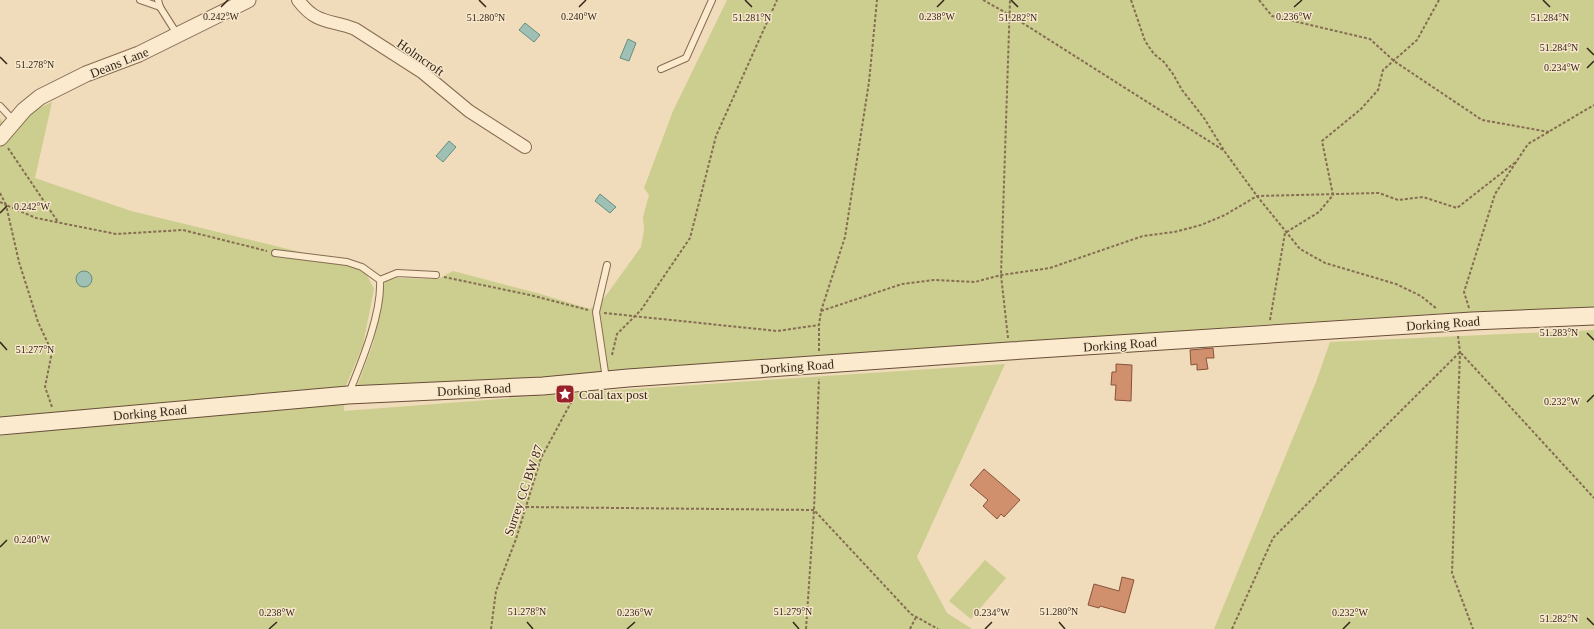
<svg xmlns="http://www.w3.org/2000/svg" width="1594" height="629" font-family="Georgia,serif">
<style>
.green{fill:#cbce8e}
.water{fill:#9fc0b4;stroke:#678d81}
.building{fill:#d0906e;stroke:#885339}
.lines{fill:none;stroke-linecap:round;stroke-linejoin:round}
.service-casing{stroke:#876c54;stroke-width:8}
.minor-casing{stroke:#876c54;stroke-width:14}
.tertiary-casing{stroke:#876c54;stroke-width:17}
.secondary-casing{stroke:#694d38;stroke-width:19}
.path{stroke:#876c54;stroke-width:2;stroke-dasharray:3 2;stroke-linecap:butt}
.service{stroke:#fbeace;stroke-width:6}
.minor{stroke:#fbeace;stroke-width:12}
.tertiary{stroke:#fbeace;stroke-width:15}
.secondary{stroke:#fbeace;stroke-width:17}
.ticks{fill:none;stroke:#35251a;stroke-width:1.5}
.labels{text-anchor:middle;stroke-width:3;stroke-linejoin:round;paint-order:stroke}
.street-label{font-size:13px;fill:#35251a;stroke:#f7e7ca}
.poi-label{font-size:13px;fill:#35251a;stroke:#f7e7ca;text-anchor:start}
.ticks-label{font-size:10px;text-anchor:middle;fill:#35251a;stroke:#f7e7ca;stroke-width:3;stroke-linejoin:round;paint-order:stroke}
</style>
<rect width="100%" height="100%" fill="#f0dcba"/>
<!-- green -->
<g class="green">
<polygon points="727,0 1594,0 1594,307 1448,313 1262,325 602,372 360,392 357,386 373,344 385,282 397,278 438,279 453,271 537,293 590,309 602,301 641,247 644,230 643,217 649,195 644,188 673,111"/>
<polygon points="52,102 35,178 131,211 329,259 365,271 374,289 363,345 345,388 344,411 603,391 1005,364 917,557 947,613 972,629 0,629 0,436 52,430 49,416 0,420 0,118 10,134 31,112"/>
<polygon points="1594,330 1594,629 1214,629 1316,382 1330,342"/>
<polygon points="985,560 1006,578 971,619 949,601"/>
</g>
<!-- water -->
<g class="water">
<polygon points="525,23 540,35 534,42 519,30"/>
<polygon points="628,39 636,43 629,61 620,58"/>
<polygon points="449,141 456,147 443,162 436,156"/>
<polygon points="600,194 616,207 610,213 595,201"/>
<circle cx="84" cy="279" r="8"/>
</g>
<!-- building -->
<g class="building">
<polygon points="1213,348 1214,358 1206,358 1208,369 1197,370 1197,364 1191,365 1190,350"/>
<polygon points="1116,364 1132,365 1131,401 1115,400 1116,385 1111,385 1112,372 1116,372"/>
<polygon points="984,469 1020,500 1004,517 1001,514 997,519 983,506 988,500 970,485"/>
<polygon points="1122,577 1134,580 1125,613 1100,606 1099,608 1088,605 1094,584 1119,591"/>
</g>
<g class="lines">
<!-- service casing -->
<g class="service-casing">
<g id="service">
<polyline points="140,0 160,7"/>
<polyline points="158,0 160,7 177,34"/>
<polyline points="661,69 686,58 712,0"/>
<polyline points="0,106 14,121"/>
<path d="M275,253L347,262L362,267L380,280C382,313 362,361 349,393"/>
<polyline points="380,280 397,273 436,275"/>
<polyline points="606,379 596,312 607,265"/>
</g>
</g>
<!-- minor casing -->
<g class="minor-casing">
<path id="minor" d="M298,0C317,25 329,19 355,29L422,72L469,111L525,147"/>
</g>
<!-- tertiary casing -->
<g class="tertiary-casing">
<polyline id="tertiary" points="0,138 24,110 40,97 86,74 139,54 248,0"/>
</g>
<!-- secondary casing -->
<g class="secondary-casing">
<polyline id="secondary" points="0,426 348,395 543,386 628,378 1009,351 1472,321 1594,316"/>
</g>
<!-- path -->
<g class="path">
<polyline points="983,0 1010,15 1223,150"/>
<polyline points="1131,0 1145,41 1154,54 1164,62 1173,74 1182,90 1204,118 1225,152 1257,196 1300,249 1325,263 1396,284 1421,296 1437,309"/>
<polyline points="1259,0 1272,16 1370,39 1394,61 1482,120 1549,132"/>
<polyline points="8,148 58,222"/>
<polyline points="0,193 6,205 36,218 116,234 183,230 267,251"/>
<polyline points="0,202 6,205 19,262 38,322 52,352 45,387 52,407"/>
<polyline points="444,277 530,295 588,310"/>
<polyline points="1469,308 1464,292 1495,194 1528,144 1594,105"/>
<polyline points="821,311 902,284 934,280 975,282 1001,275 1050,268 1143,236 1174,232 1201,225 1225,215 1257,196 1379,193 1398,200 1423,197 1457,208 1517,161"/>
<polyline points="604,313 777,331 819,325"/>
<polyline points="1270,320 1285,233 1319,212 1333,195 1322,141 1361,109 1378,90 1383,70 1417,40 1439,0"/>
<polyline points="1458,336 1460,352 1452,573 1473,629"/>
<polyline points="1008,338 1001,275 1010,0"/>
<polyline points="819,351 819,325 821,311 845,237 869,82 877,0"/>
<polyline points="612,355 617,334 641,310 690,238 716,136 777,0"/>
<polyline points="526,507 814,510 911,614 938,629"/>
<polyline points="491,629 496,591 516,539 541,458 574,397"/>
<polyline points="806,629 814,510 819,379"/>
<polyline points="910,629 916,617"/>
<polyline points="1232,629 1273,538 1460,352 1594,498"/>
</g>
<!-- service -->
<use href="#service" class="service"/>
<!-- minor -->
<use href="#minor" class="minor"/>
<!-- tertiary -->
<use href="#tertiary" class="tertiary"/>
<!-- secondary -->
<use href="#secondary" class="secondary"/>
</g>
<!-- ticks -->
<path class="ticks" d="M479,0L486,7M745,0L752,7M1011,0L1018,7M1543,0L1550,7M221,7L228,0M579,7L586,0M937,7L944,0M1294,7L1302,0M1587,48L1594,55M0,57L7,64M1587,68L1594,61M0,213L7,206M1587,333L1594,340M0,342L7,350M1587,402L1594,395M0,547L7,540M1587,618L1594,625M527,622L533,629M793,622L799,629M1059,622L1065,629M269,629L277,622M627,629L635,622M985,629L992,622M1343,629L1350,622"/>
<!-- icons -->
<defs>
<g id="sight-square" transform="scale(1)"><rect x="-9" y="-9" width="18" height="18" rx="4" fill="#99212a" stroke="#f7e7ca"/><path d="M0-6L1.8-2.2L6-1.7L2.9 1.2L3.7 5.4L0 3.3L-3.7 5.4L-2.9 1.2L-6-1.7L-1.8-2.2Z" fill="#fff"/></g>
</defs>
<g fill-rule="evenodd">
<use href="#sight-square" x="565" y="394"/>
</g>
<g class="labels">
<!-- street labels -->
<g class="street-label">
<text transform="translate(421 57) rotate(35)" y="5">Holmcroft</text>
<text transform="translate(119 62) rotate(-22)" y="5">Deans Lane</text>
<text transform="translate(1443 323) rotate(-4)" y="5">Dorking Road</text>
<text transform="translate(1120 344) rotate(-4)" y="5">Dorking Road</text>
<text transform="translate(797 366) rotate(-4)" y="5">Dorking Road</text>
<text transform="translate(474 389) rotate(-3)" y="5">Dorking Road</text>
<text transform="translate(150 412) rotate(-5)" y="5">Dorking Road</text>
<text transform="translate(523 490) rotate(-71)" y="5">Surrey CC BW 87</text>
</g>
<!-- poi labels -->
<g class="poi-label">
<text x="579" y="399">Coal tax post</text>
</g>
</g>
<g class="ticks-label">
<text x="221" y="20">0.242°W</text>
<text x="579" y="20">0.240°W</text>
<text x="937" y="20">0.238°W</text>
<text x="1294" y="20">0.236°W</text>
<text x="1550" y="21">51.284°N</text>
<text x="486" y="21">51.280°N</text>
<text x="752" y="21">51.281°N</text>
<text x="1018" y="21">51.282°N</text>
<text x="1559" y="51">51.284°N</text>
<text x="35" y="68">51.278°N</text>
<text x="1562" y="71">0.234°W</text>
<text x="32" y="210">0.242°W</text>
<text x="1559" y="336">51.283°N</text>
<text x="35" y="353">51.277°N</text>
<text x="1562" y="405">0.232°W</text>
<text x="32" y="543">0.240°W</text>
<text x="527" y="615">51.278°N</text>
<text x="793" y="615">51.279°N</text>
<text x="1059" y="615">51.280°N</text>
<text x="277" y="616">0.238°W</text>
<text x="635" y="616">0.236°W</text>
<text x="992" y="616">0.234°W</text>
<text x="1350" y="616">0.232°W</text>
<text x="1559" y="622">51.282°N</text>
</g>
</svg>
